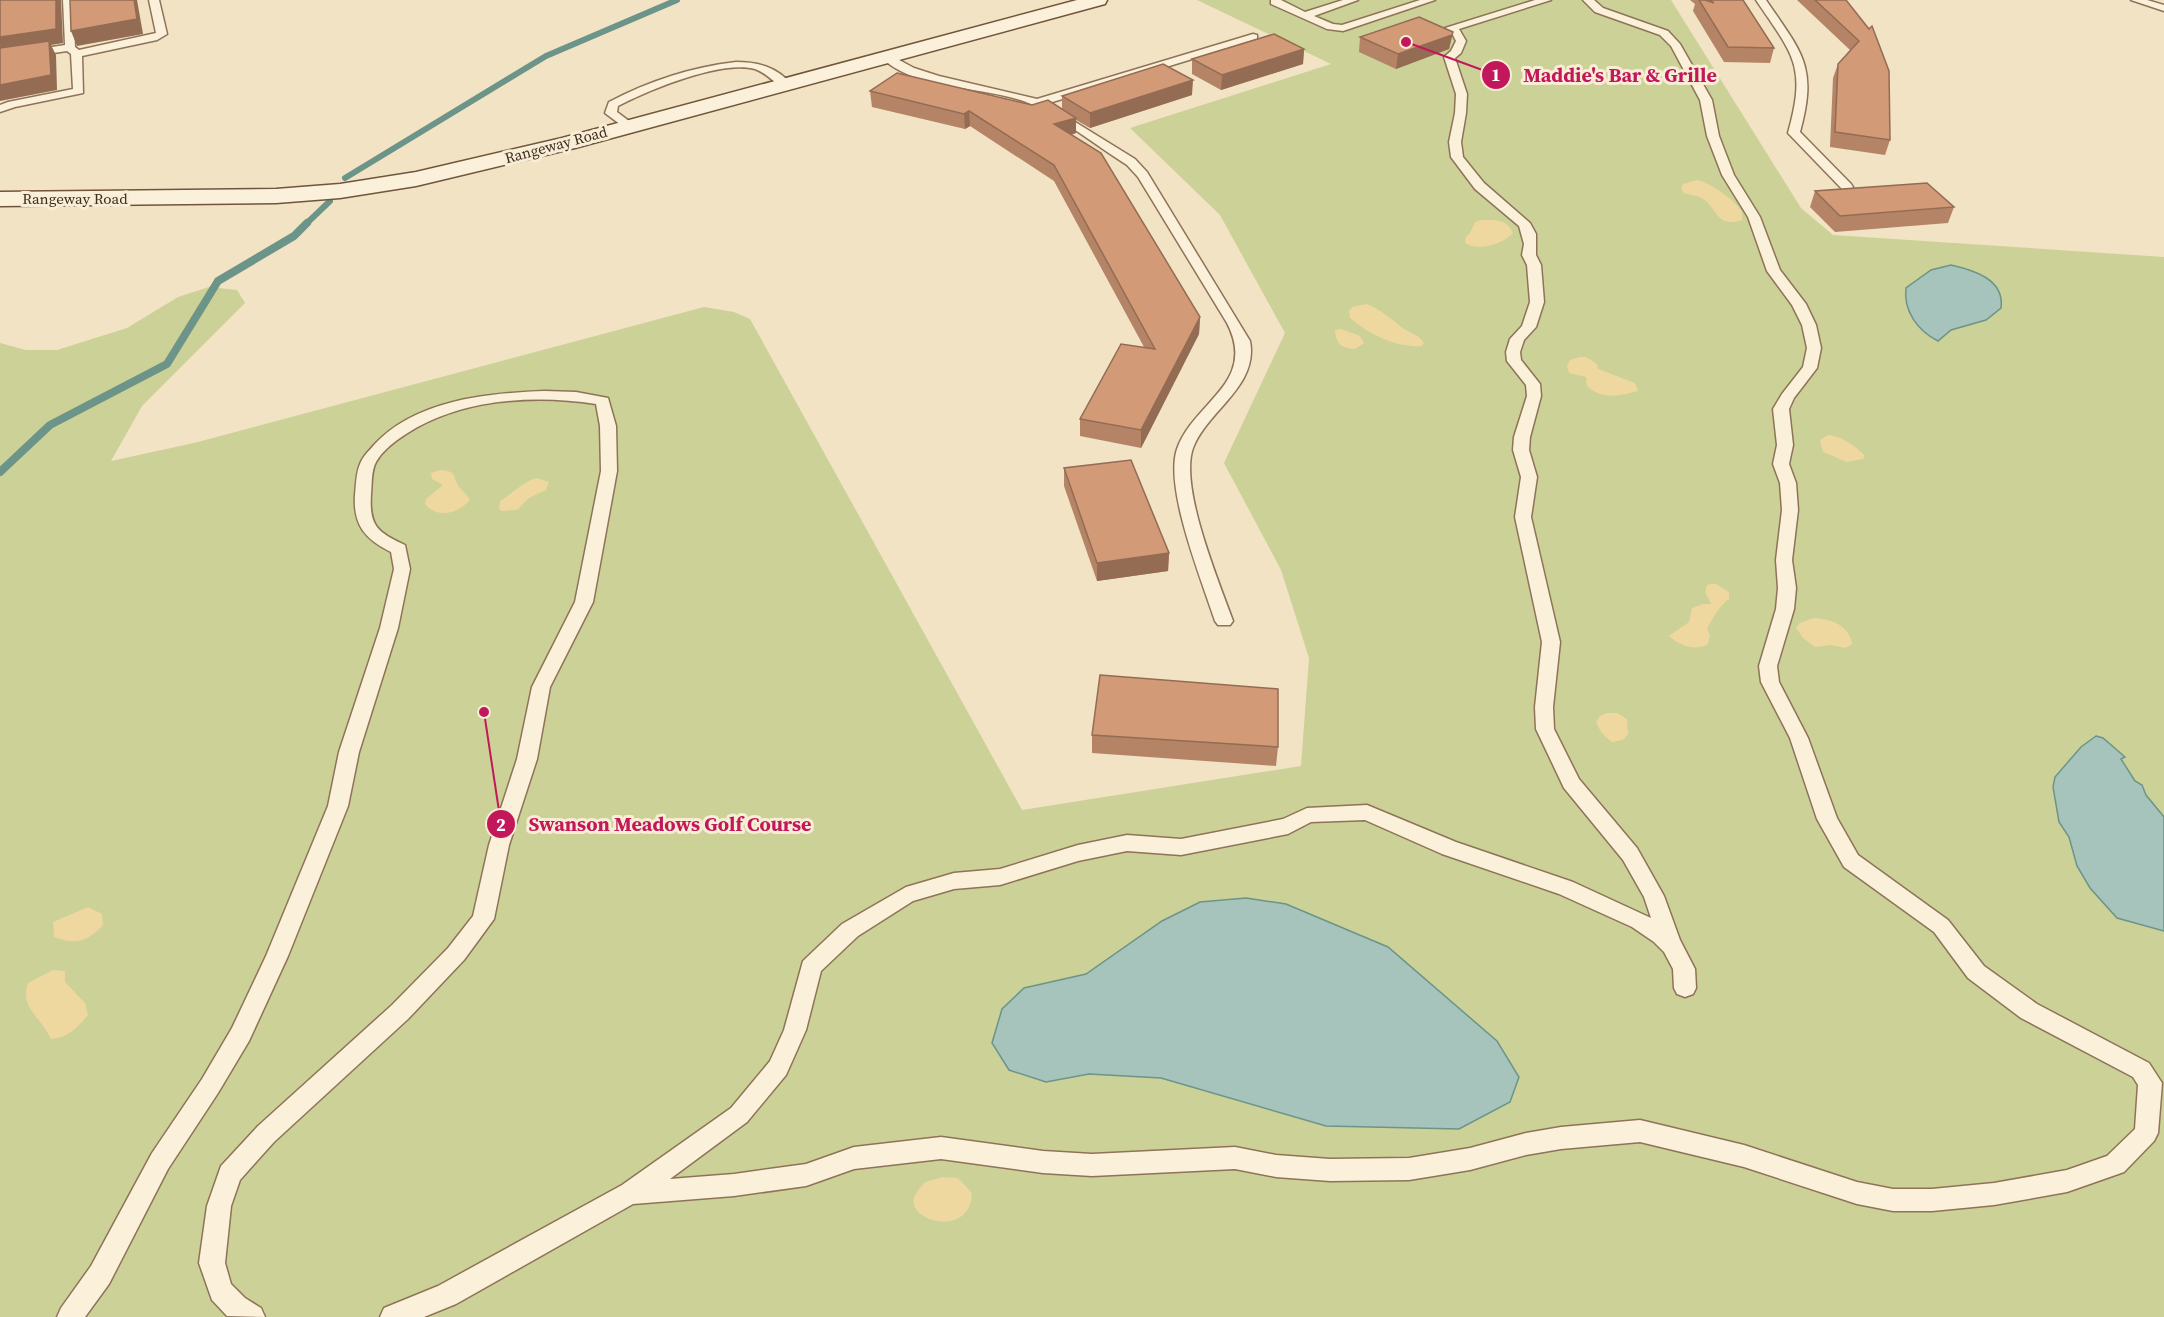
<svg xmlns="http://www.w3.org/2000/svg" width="2164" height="1317" font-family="'Source Serif 4',serif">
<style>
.green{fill:#ccd197}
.sand{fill:#efd7a0}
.water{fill:#a6c4bb;stroke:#6c9489;stroke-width:1.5}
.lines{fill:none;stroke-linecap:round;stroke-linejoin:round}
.stream-far1{stroke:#6c9489;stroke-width:6}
.stream{stroke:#6c9489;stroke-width:8}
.lane-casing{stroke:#8e7359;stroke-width:3}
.secondary-casing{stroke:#70543c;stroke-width:3}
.lane{fill:#fbf0d9;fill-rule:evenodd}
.secondary{fill:#fbf0d9;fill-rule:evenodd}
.wall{fill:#b58466}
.shaded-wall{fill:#936c53}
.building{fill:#d29a77;stroke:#936c53;stroke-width:1.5}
.labels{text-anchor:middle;stroke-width:6;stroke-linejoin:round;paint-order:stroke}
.far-street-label{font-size:15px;fill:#3d2c1e;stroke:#f8edd5}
.leader{fill:none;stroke:#c2185b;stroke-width:2}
.callout-dot{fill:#c2185b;stroke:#f8edd5;stroke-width:2}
.mark-label{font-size:18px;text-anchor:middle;font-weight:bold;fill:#fff}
.callout-label{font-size:20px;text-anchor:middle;font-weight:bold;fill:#c2185b;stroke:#f8edd5;stroke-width:6;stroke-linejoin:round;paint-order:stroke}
</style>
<rect width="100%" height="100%" fill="#f1e3c4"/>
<!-- green -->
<polygon class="green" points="1197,0 1671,0 1801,208 1833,235 2164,257 2164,1317 0,1317 0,343 26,350 57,350 127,328 178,297 209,287 237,290 245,303 142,406 111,461 194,443 704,307 734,312 750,319 1022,810 1301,766 1309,658 1281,570 1224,463 1285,333 1220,215 1130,128 1331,64"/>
<!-- sand -->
<g class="sand">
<path d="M1697,180C1711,183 1735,200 1742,212V220C1720,227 1719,215 1707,202C1702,196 1691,195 1684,193L1681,188L1683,184Z"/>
<path d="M1481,220C1494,220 1507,218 1513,233C1503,244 1479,252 1465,243L1466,237L1470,233L1475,222Z"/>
<path d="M1367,304C1381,310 1389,317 1400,326C1408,333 1418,333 1424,343L1422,346C1396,348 1369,334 1350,318L1349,311L1352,307Z"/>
<path d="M1341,329L1360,336L1364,343L1355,349C1341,348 1336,344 1335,330Z"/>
<path d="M1586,357L1597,364L1598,369L1635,383L1638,391C1619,396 1602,400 1587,386L1586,377L1569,373L1567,366L1570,360L1580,357Z"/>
<path d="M1828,435C1841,436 1856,446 1865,456L1863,459L1847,462L1823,452L1820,440Z"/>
<path d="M440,470C459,471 452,478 460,488C464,492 467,495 470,500C458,514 437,519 425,504L426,499L443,485L432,479L431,473Z"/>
<path d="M537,478L549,482L546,490L529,498L517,510L501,511L499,508L500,501C511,494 526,480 537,478Z"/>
<path d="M1711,584H1716L1729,592V599C1720,605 1712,619 1707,629L1710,635L1708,644C1695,652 1679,645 1669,636L1689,622L1692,608L1703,604H1711L1705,592L1707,585Z"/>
<path d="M1814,618C1831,619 1849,625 1852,644L1846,648L1830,645L1815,647L1803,638L1796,628L1800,623Z"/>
<path d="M1607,713H1617L1627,719L1628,734L1623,740L1612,742C1604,737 1600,731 1596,722L1600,716Z"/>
<path d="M88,907L102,914L103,925C87,942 76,945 54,937L53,922Z"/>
<path d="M53,970L65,971V982L85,1003L88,1015C77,1028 68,1038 51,1039C41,1017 19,1007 28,983Z"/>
<path d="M943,1177L958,1178L972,1193C970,1239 907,1221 914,1198C916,1192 921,1187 925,1182Z"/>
</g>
<!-- water -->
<g class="water">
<path d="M1951,265C1973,270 2005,279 2001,308L1986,320L1951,330L1938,341C1918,331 1903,311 1906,288L1931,270Z"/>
<polygon points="2096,736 2103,738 2125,757 2121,759 2135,781 2142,785 2146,795 2164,817 2164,931 2117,918 2090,888 2077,866 2069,837 2059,822 2053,787 2055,777 2081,747"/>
<polygon points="1246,898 1286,904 1388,947 1497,1041 1519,1077 1510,1102 1459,1129 1326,1126 1161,1078 1089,1074 1046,1082 1009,1070 992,1043 1002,1009 1024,988 1086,974 1162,921 1200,902"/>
</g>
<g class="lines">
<!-- stream-far1 -->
<g class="stream-far1">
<polyline points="345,178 546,56 677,0"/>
<polyline points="306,224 330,201"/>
</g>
<!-- stream -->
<polyline class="stream" points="0,472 50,425 167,364 218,281 294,236 307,223"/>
<!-- lane casing -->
<g class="lane-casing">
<g id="lane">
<polygon points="63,0 73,0 75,47 79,50 156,33 149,0 159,0 167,34 157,40 82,56 83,93 15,107 0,112 0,105 8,102 73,89 71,54 67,51 0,61 0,55 65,45"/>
<polygon points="1271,0 1281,0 1305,12 1343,0 1358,0 1314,16 1333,24 1342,25 1420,0 1435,0 1343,31 1327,29 1271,4"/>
<polygon points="1535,0 1551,0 1459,29 1466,41 1461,53 1455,58 1467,94 1466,113 1461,142 1463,157 1484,183 1530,223 1536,234 1536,255 1541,265 1544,302 1536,327 1524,340 1520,352 1521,360 1540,384 1541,396 1530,437 1529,450 1537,477 1531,517 1560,642 1553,707 1554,729 1579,779 1637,848 1664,896 1680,940 1695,969 1696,988 1693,994 1685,997 1677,994 1674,988 1673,969 1664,952 1654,942 1632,927 1559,894 1442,854 1365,820 1311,822 1288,834 1181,855 1127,851 1078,861 1000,885 954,889 913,901 858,936 821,971 806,1030 786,1075 747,1122 670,1179 734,1174 806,1164 854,1147 941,1137 1043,1151 1092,1154 1235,1147 1276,1155 1330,1159 1409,1158 1470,1148 1526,1133 1561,1127 1640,1120 1744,1145 1857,1182 1893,1189 1932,1189 1994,1183 2067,1170 2107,1156 2135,1129 2138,1085 2133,1077 2021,1018 1968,978 1934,932 1844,867 1817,819 1790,738 1761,682 1759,666 1776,609 1778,588 1776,560 1782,510 1780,483 1773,464 1777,445 1773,409 1782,394 1803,367 1807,348 1802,325 1792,305 1767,271 1748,217 1722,175 1707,136 1700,100 1671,46 1660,35 1595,12 1583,0 1594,0 1603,8 1668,31 1680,44 1712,100 1719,136 1734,175 1760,217 1780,270 1806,304 1816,325 1821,348 1817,368 1794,398 1789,409 1793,445 1789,464 1796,483 1798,510 1792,560 1796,588 1794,609 1777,666 1779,682 1808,738 1837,818 1858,855 1948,920 1984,966 2037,1004 2149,1063 2162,1083 2158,1133 2154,1141 2124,1172 2067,1192 1994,1205 1932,1211 1893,1211 1857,1204 1744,1167 1640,1142 1561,1149 1526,1155 1470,1170 1409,1180 1330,1181 1276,1177 1235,1169 1092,1176 1043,1173 941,1159 854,1169 806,1186 734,1196 633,1204 456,1304 424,1317 380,1317 384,1308 438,1286 622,1185 731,1108 770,1061 784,1030 803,961 842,924 906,887 954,873 1000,869 1078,845 1127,835 1181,839 1283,819 1307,808 1367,805 1456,842 1573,882 1651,918 1644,897 1623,860 1564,788 1536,729 1535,707 1542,642 1515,517 1521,477 1513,450 1514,437 1527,396 1526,385 1507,361 1506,352 1510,339 1522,326 1530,302 1527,265 1522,255 1524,244 1519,226 1475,189 1451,157 1449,142 1455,113 1456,94 1444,57 1451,51 1456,41 1452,33 1445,28"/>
<path d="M1756,0H1766C1802,53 1818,66 1800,132L1851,184L1853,187L1851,190H1843L1788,133C1807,65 1793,55 1756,0Z"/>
<polygon points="2131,0 2147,0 2164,5 2164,11"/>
<path d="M1253,34L1257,35V39L1046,104L1135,159L1147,172L1250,341C1259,386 1207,411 1193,448C1179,487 1219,582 1233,621L1230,625H1218L1215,621C1202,581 1164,488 1177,449C1194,401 1258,383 1227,323L1138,177L1127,165C1097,146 1064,120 1033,105C990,85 915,92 881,57L886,54L890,55L914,68L939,76L1037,99Z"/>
<path d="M736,62C758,62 777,67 792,85L786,88C775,85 767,73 755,69C721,60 649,90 618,106L617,112L633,124V128H625L605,113L609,102C649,81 692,67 736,62Z"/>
<path d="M545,391L576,392L608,398L616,426L617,471L593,602L550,687L537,759L509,845L494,919L464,960L408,1019L274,1142L240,1180L231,1206L225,1263L231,1284L245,1298L261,1308L265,1317L227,1316L212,1300L199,1263L207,1206L221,1166L258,1126L392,1005L448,948L473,916L489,845L517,759L532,687L575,602L601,471L600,426L596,404C533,394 460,399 406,434C395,441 382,451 376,462C371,471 372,484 371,494C369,526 377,532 405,545L410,569L398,628L359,752L348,806L288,956L249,1041L218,1093L168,1169L109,1284L85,1317H57L61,1308L91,1266L152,1153L202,1079L232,1028L266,956L328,806L339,752L380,628L394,569L391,552C365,539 353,525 355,495C356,485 356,473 360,464C363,456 369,451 374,445C415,400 487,393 545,391Z"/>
</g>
</g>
<!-- secondary casing -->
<g class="secondary-casing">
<polygon id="secondary" points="1077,0 1107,0 1105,4 575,148 416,186 340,198 276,203 0,206 0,192 276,189 340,184 416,172 562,138"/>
</g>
<!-- lane -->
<use href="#lane" class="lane"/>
<!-- secondary -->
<use href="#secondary" class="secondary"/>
</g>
<!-- wall -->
<g class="wall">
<polygon points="1690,0 1743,0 1774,48 1770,63 1724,62 1693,11 1695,4"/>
<polygon points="1797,0 1846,0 1890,140 1885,155 1830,147 1833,78 1838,64 1850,50"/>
<polygon points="1453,32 1449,49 1396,69 1359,52 1360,37"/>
<polygon points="1304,49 1303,64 1221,90 1192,74 1192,59"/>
<polygon points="870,91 1032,105 1062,109 1062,96 1192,95 1090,128 1076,120 1076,133 1071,135 1200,317 1199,334 1141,448 1080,436 1080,419 1144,347 1054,181 970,126 965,129 872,107"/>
<polygon points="1815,191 1954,207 1948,223 1835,232 1810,207"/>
<polygon points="1064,468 1169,553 1168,571 1097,581 1064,486"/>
<polygon points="1092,735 1278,747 1276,766 1092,753"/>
</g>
<!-- shaded-wall -->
<g class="shaded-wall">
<polygon points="56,0 61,0 63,43 51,45 56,55 57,90 0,101 0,37"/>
<polygon points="134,0 137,0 143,34 77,46 71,31"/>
<polygon points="1453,32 1449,49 1396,69 1398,54"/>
<polygon points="1304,49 1303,64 1221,90 1222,75"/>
<polygon points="1193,80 1192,95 1090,128 1090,113"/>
<polygon points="969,111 970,126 965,129 964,114"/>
<polygon points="1076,118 1076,133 1054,140 1054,124"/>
<polygon points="1200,317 1199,334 1141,448 1141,430"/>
<polygon points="1169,553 1168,571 1097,581 1097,563"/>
</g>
<!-- building -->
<g class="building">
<polygon points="0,0 56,0 56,29 0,37"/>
<polygon points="70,0 134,0 137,19 71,31"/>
<polygon points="1699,0 1705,0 1714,3 1710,0 1743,0 1774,48 1728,47"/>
<polygon points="1815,0 1846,0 1869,29 1872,26 1889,71 1890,140 1835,132 1838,64 1859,41"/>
<polygon points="1419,17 1453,32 1452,35 1398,54 1360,37"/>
<polygon points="1274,34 1304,49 1222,75 1192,59"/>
<polygon points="49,41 51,75 0,85 0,48"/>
<polygon points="1163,64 1193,80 1090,113 1062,96"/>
<polygon points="897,73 1032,105 1048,100 1076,118 1054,124 1101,153 1200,317 1141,430 1080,419 1121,344 1155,349 1054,165 969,111 964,114 870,91"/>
<polygon points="1927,183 1954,207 1840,216 1815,191"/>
<polygon points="1131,460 1169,553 1097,563 1064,468"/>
<polygon points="1100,675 1278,689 1278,747 1092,735"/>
</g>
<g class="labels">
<!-- far-street labels -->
<g class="far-street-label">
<text transform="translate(556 145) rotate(-15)" y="5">Rangeway Road</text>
<text x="75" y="204">Rangeway Road</text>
</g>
</g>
<!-- callouts -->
<path class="leader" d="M1406 42L1496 75M484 712L501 824"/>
<g class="callout-dot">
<circle cx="1406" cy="42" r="6"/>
<circle cx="484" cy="712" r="6"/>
<circle cx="1496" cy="75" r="15"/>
<circle cx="501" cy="824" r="15"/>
</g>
<g class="mark-label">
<text x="1496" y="81">1</text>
<text x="501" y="831">2</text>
</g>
<g class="callout-label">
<text x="1620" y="82">Maddie's Bar &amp; Grille</text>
<text x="670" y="831">Swanson Meadows Golf Course</text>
</g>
</svg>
